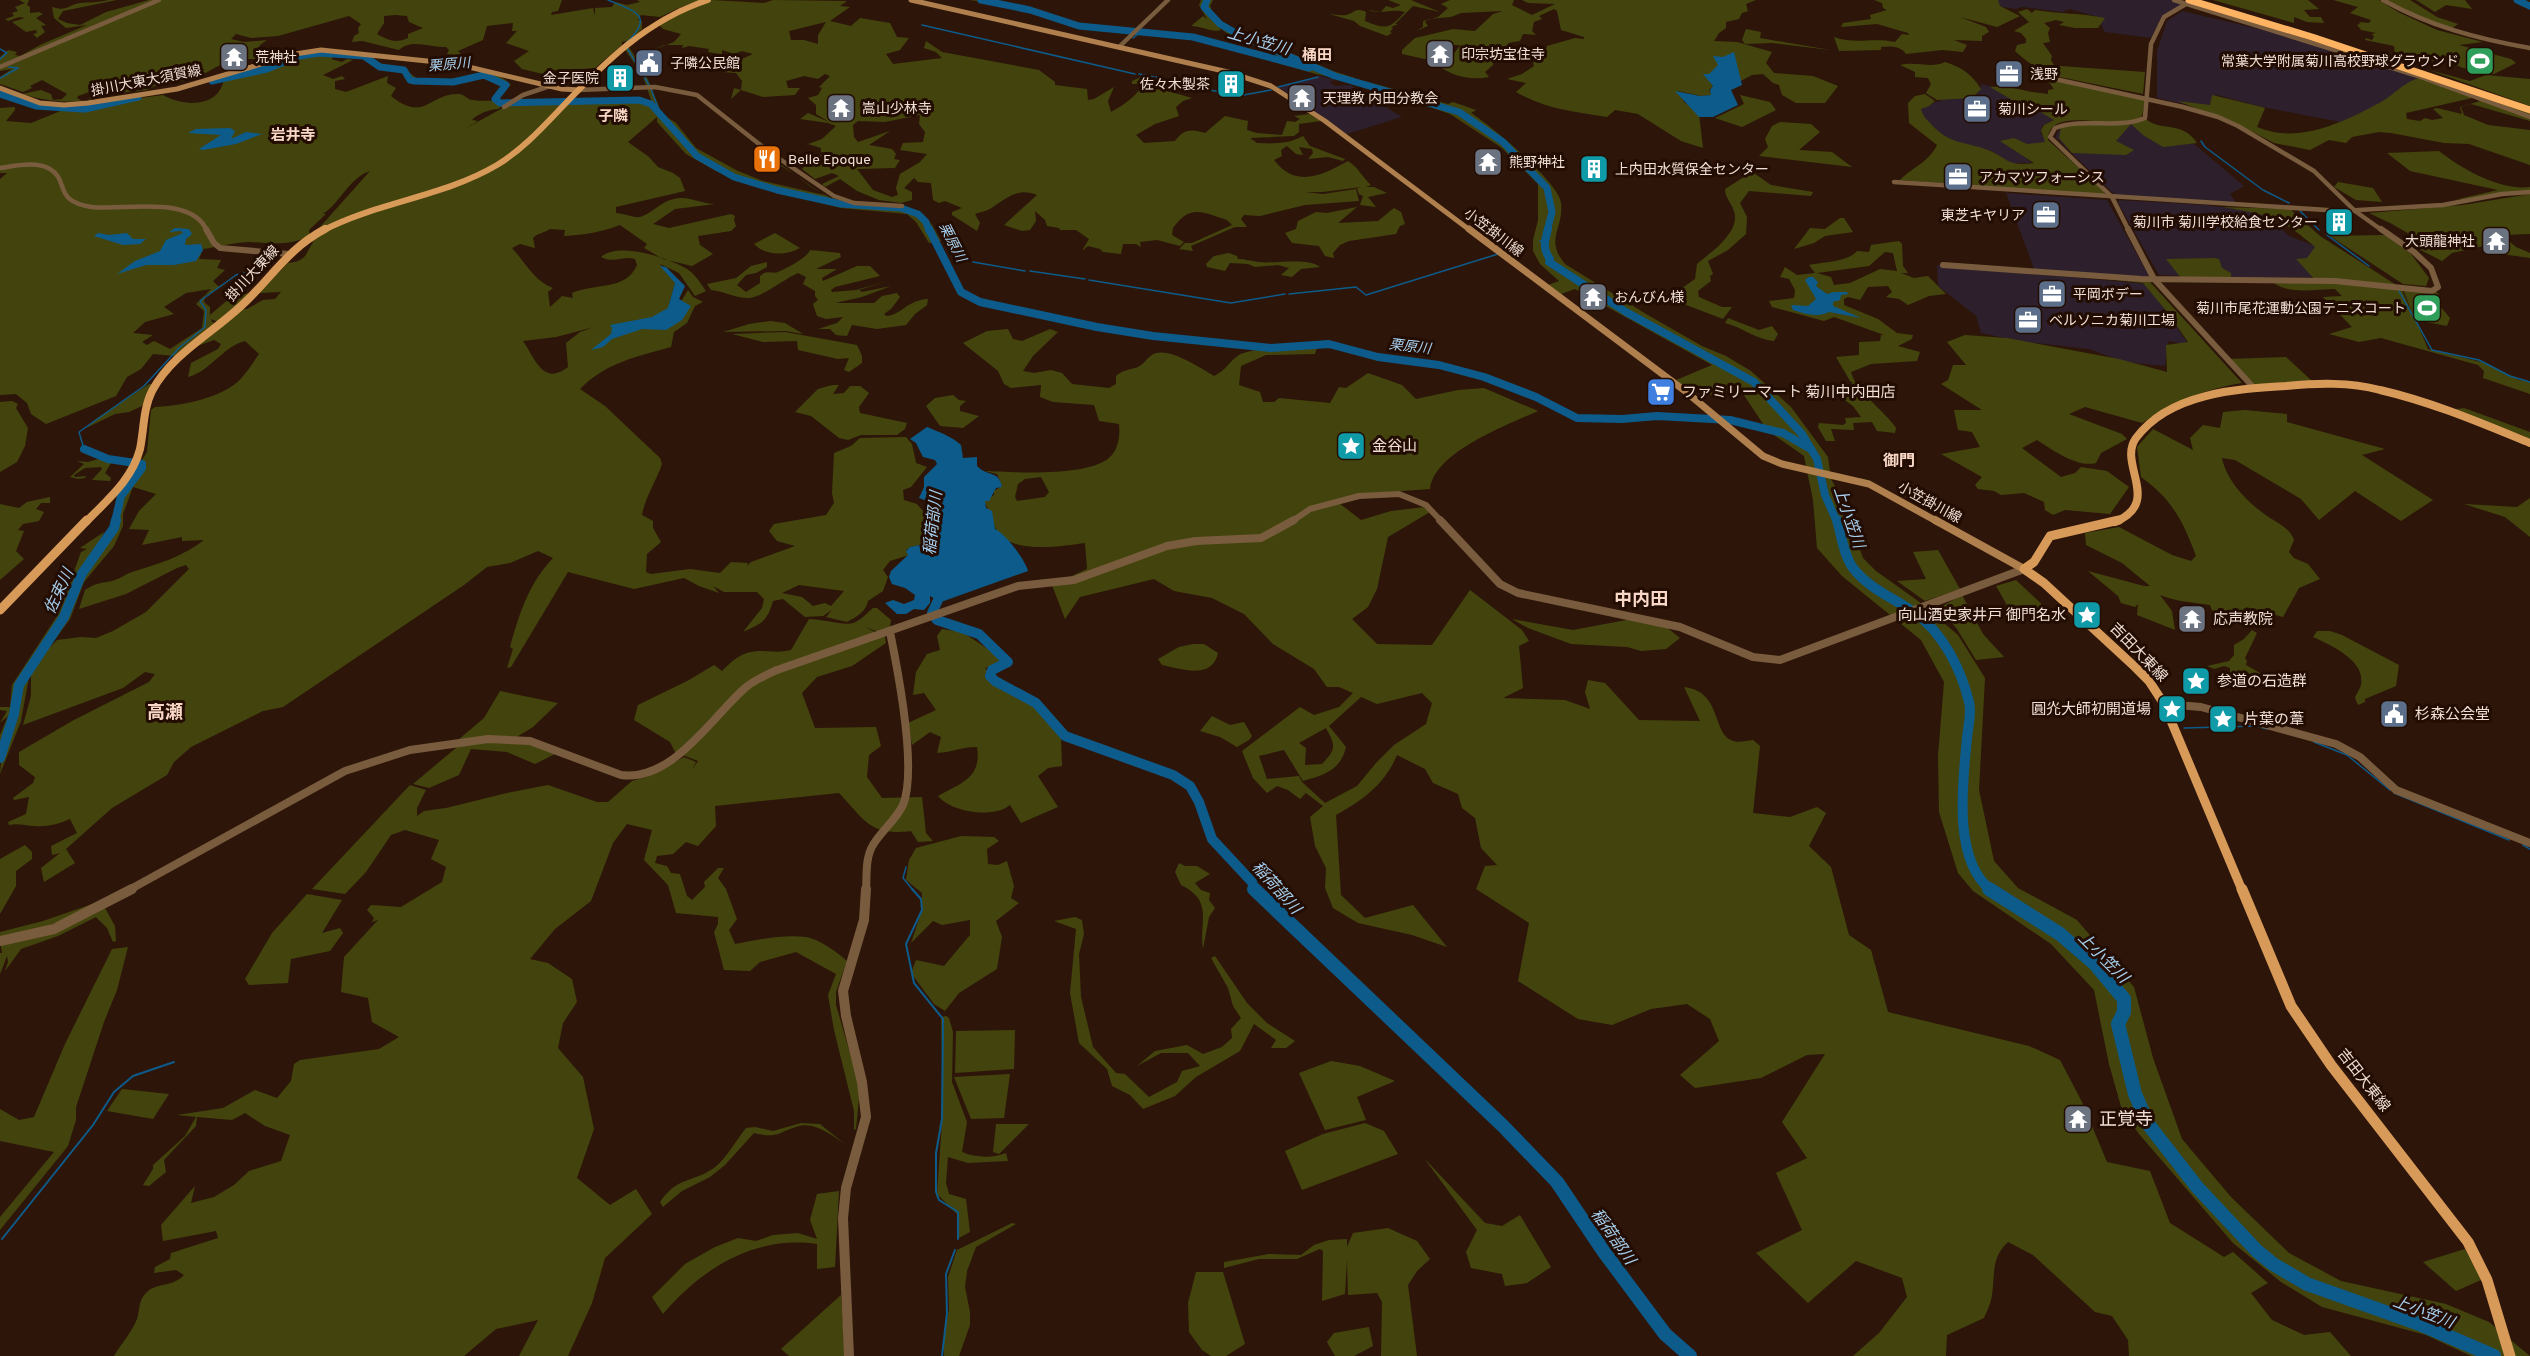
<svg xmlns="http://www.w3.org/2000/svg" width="2530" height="1356" font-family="Overpass,'Noto Sans JP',sans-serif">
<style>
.industrial{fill:#2d1f2b}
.green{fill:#43440d;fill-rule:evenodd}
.water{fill:#0d5b8b}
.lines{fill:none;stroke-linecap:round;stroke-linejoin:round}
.stream-far1{stroke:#0d5b8b;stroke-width:1.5}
.stream{stroke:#0d5b8b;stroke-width:2}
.river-far3{stroke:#0d5b8b;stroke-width:7}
.river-far2{stroke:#0d5b8b;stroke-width:8}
.river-far1{stroke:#0d5b8b;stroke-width:10}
.river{stroke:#0d5b8b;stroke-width:14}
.tertiary-far3{stroke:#795c3e;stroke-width:4.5}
.tertiary-far2{stroke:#795c3e;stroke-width:6}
.tertiary-far1{stroke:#795c3e;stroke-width:8}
.tertiary{stroke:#795c3e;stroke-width:10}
.secondary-far2{stroke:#af7f4e;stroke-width:5}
.secondary-far1{stroke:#af7f4e;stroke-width:7}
.secondary{stroke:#af7f4e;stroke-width:8}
.primary-far3{stroke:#d89a59;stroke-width:6}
.primary-far2{stroke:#d89a59;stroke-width:8}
.primary-far1{stroke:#d89a59;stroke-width:9}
.primary{stroke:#d89a59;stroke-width:11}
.motorway{stroke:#feb363;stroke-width:7}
.labels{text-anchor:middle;stroke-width:6;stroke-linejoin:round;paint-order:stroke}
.far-poi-label{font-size:14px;fill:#f0dfd6;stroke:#230d02;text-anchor:start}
.far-water-label{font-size:14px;font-style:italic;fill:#a6cff0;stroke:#230d02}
.far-street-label{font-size:14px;fill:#f0dfd6;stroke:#230d02}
.far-quarter-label{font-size:15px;font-weight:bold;fill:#f8d7c6;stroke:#230d02}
.poi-label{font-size:15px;fill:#f0dfd6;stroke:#230d02;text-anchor:start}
.street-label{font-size:15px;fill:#f0dfd6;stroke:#230d02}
.water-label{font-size:16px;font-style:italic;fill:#a6cff0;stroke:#230d02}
.neighbourhood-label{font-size:16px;font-weight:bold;fill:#f8d7c6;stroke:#230d02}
.quarter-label{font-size:18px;font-weight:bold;fill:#f8d7c6;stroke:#230d02}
.near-poi-label{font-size:18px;fill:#f0dfd6;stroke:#230d02;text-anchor:start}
</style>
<rect width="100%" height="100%" fill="#2d1609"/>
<!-- industrial -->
<g class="industrial">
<polygon points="1998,0 2170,0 2183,4 2162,16 2151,38 2105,32 2100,23 2101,18 2070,9 2062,12 2022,7 2016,9 1996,6"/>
<polygon points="2182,11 2276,33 2398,71 2461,94 2350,124 2263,107 2217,95 2206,109 2157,98 2157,51 2167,21"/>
<polygon points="1319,76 1335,80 1329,82 1335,86 1350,85 1402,117 1347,134 1278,87"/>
<polygon points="1982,84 2013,92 2055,119 2042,126 2041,133 2046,142 2022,154 2032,163 2009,163 1992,151 1949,144 1935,132 1916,109 1945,99 1977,94"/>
<polygon points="2084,123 2145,124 2188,139 2244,186 2230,194 2236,203 2116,196 2055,137 2061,127"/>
<polygon points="2006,193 2107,200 2150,278 2034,269"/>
<polygon points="2119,200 2205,205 2265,212 2289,236 2328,251 2352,277 2232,278 2159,275 2118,203"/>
<polygon points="1937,265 2147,284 2189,345 2168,341 2165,366 2124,362 2089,349 2019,341 1981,333 1976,316 1938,286"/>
</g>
<!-- green -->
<g class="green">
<polygon points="19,0 29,0 27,5 30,7 30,13 39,12 43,14 36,18 46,25 41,26 45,32 37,38 33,34 37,33 36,30 26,32 12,22 25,18 19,17 8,21 5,19 14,16 12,13 18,11 15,7 25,3"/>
<path d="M108,0H117L63,11L58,19L67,23L80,25L106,12L149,0H562L558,11L552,12L551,15L593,8L595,16V8L612,7L615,2L627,5L640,2L637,0H703L681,7L660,17L641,15L638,20L642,21V29C637,34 632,41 622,42V45L595,68L568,70L564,73L558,74L560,70H550L543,74L522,69L514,61L529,51L506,43L517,31H512L513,23L487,26L483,40L458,51L463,56L447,54L449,50L446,47C430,48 412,38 399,50L362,41L352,42L354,36L359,33L358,28L361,24L349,16L278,36L251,38L236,34L231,39L244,42L267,40L260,45L258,51L253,54L257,59L278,51L264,60L268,62L260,64L261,59H247L218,66L195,79L157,85L147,90L100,95L88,100L97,93L92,91L78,96L77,98L82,101C60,103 43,100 22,94L41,90L51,94L53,100L62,99L67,94L42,80L30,86L32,88L23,92L0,84V77L12,69L0,71V57L8,50L17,52L15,55L20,56L42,44L87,25L66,28L54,18L52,7C68,12 67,5 80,3C91,2 96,3 108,0ZM395,15L407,16L409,22L423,28L408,34V38C396,44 388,40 377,34L384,23V16Z"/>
<path d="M712,0L764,3L773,0L847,1L840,6L850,7L830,21L851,26L860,18L890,23L897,37L909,38L900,50L886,54L893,64L942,58L936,52L924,48L926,41L942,52L1039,70L1055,82V85L1087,89L1088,100L1094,99L1114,87L1108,101L1111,112C1124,105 1135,97 1144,84H1132V81L1143,76L1155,79L1157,88L1192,98L1183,101L1176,107L1179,116L1155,124L1136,135L1144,143L1175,141C1184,129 1191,129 1205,133L1225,116L1248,121L1247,130L1257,133L1282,135L1287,121L1295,122L1300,119L1294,116L1309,114L1321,121L1299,124V132L1294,136L1250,138L1257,143C1273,144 1289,144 1303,136L1310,146L1345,159L1343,161L1328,157L1308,159L1313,153L1312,149L1299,147L1303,155L1296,154L1287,146L1281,150L1282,156L1274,160C1296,189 1323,175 1348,161C1359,168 1362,177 1371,185L1366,187H1374L1387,193L1368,197L1376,207L1360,205L1363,196L1359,194L1357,188L1361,187L1323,192H1305L1323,194L1356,189L1359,201L1305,205L1260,216L1244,215L1241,219L1247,227H1235L1191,246L1193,251L1179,249L1185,243H1192L1232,225C1226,218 1223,219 1215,216C1195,209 1186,210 1173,228L1172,235L1184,242L1180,246L1157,240L1140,242L1141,247L1136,244H1123L1121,254L1103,252L1100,249L1088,246L1082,251L1089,239L1076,230H1060L1059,228L1047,226L1045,220L1035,211L1036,221L1030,230L1022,231L1004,225L1037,195C1019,187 1007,198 993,207C988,211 980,212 975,214L980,223L977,231L952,215V212L962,208L945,201L939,203L933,200L931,183L918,182L914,178L904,188L912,192V200L901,203L879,200L857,191L840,179L825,187L822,184L839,176L832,173L815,179L802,169L810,161L824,153L821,152V148L808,144L822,139L836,126L828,123L800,119L808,113L829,122L816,114V105L808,98L818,95L822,88L819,87L830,76L825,74L818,79L804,76L786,81L788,88H800L795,95L763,97L741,90L731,99L734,88L741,90L742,81L736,73L722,72L731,69L726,66L753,54L742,51L734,54L722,50V54L719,56L720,54L708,52L709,49L689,46L682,48L683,45H664L653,50L674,42L681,34L663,29L659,25L700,3ZM826,22L818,35V44L804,40H791L789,31ZM920,115L919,124L925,132L923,142L903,143L900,150L927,154L920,162L900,174L896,188L898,195L892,197L873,190L857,169L895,168L900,160L894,159L896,154L892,149L869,145L890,131L858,142L854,137L853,125L858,121L885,122Z"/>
<path d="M970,0H992L1014,4L1074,23L1185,35L1274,57L1278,54L1290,59L1229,35L1219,27L1221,30C1213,33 1201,26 1191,26L1203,16L1207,19L1199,5L1201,0H1213L1210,6L1215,17L1238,31L1333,71L1355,78L1350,81L1316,74L1198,40L1143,32H1109L1075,28L1018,8Z"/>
<path d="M1388,0H1411L1440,12L1413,6L1395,24H1398L1391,27L1393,28L1390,32L1392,33L1387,36L1360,26L1354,21L1329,14C1333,14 1341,16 1346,15C1355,13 1355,7 1366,12L1365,21C1387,30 1389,29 1405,12C1392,8 1382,15 1368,10L1381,12L1386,6L1393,8L1401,5Z"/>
<path d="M1450,0H1514L1512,5L1532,15L1555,4L1528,3L1522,0H1756L1746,4L1748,11L1742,13L1739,19L1726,22V28L1719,33L1714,41L1737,42L1772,52L1766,63L1774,73L1813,76L1838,86L1825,103H1796L1782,95L1779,85L1773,83L1763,74L1752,75L1735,84L1704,74L1713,86L1709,90L1712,95L1701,96L1678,91L1684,102L1699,114L1703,148L1681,141L1638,114L1615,110L1607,117C1574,112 1545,109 1516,92L1526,83L1507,79L1522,74L1534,66L1533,63L1544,56L1547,46L1575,38L1584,39V37L1561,30L1557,11L1554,9L1539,16L1542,19L1534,22L1532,31L1536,35L1523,34L1520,41L1508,43L1511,48L1504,49L1502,54L1495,57L1493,65L1485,72L1489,77C1467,81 1448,75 1433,61H1449L1460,45H1451L1434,52V57L1429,60L1402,54V50L1415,38L1424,36L1453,29L1475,31L1493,14L1503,11L1461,13L1451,17L1428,19L1425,22L1428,26L1416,31L1423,27V21L1438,17L1448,8L1441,4Z"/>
<path d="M1874,0H1998L2000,6L2020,16L1997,27L1960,17L1986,27L1989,32L1982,36V41L1954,40L1967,45L1963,52L1942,50L1906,54C1901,46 1890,46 1881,47V50L1839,51L1834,37C1856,45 1872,37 1895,42L1902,34L1909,35L1908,33L1877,24L1841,27L1843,23L1871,19L1870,15L1887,10L1883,8L1882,3Z"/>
<polygon points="2213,0 2308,0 2319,9 2304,10 2310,17 2321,17 2324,23 2307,22 2294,17 2294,23"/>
<polygon points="2333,0 2379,0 2398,12 2437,30 2483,42 2459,45 2511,59 2516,63 2494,74 2463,68 2445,60 2408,62 2394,57 2398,55 2395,54 2394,46 2365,40 2366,38 2372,40 2374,37 2372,34 2376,33 2361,30 2357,25 2360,24 2359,22 2369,23 2371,20 2350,13 2358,7"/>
<polygon points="2387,0 2410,0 2437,17 2458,24 2450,30 2431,23"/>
<polygon points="2416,0 2465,0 2472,9 2446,5 2435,12"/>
<path d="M2027,9L2032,13L2035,10C2059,14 2082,13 2105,18L2098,28H2075L2059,25L2064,22L2056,20L2044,23L2050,28L2048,33L2050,42L2043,43L2052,56L2051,60L2055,67L2051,70C2036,70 2025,60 2015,51L2017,45L2026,43V39L2021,33L2014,31L2029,22L2018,12Z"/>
<polygon points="1746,29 1761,32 1760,38 1830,50 1772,43 1745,44 1742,40"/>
<path d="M628,46L644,70L662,114L676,123L696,148L738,171L763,181L824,195L783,167L767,162L773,159C792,172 811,189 831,198C862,212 903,195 929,221C934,227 937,235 941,241L929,243L916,222L907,214L841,208L745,183L716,171L686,154L657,122V117L628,142L649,157L658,167L673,173L680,178L685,191L616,207V213C622,213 634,218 640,217C656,212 661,199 681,198C693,198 703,204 715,204L675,209L653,224L669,228L731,214L735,216L734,220L736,226L731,231L698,236L700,245L713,254L692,266L663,259L644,248L647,244L620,225C602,232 584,235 564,236L565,230L550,229C544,233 538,233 533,238L535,248L520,244L512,248C525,262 535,282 553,288L548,292L550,307L562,296L573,298L572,293C595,283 626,291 637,265L635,259C623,255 614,264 601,257C619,241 668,258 687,269C695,274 701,284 706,291L695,296L679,273L660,264L675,283L669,304L682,300L688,290L693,297L703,302L695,306L687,323L674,332L671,347C636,357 607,362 580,389L605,406L660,458L662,464C656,482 645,497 642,515L653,521V528L661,542L647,554L646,572L651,574L690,569L720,573L731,562L748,563L747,566L751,562L795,546L777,541L769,531L774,524L826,515L834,503L832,493L834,453L851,446L860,438L906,437L912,444L916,463L927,467L911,487L903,490L904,500L917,504L929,518L921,530L930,533L925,544L910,547L906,550L909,555L890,561L883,570L888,577L883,591L868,601C866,612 856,617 847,622L826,617L832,610L823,616L805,617L783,599L773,601C767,622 762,623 743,632L762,608L764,599L757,592H724L713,586L719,593L699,586L684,578L634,589L568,572L511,667L507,668L513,649L510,647C519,614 529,583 553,558L538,551L510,563L487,567L464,585L283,707L263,711L191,747L174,762L167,775L112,808L66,849L75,863L44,882L41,868L60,853L52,855L51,846L77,833L70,819C59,824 47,827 35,826C26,826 18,823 9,825L8,822L26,814L29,797L14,800L13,798L33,783L35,777L19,765V752L72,721L149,682L155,674L145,672L123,688L23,725L31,696V675L36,665L29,677L21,721L0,774L2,751L0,753V735L8,716L0,723L7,711L0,710V707H10L12,685L59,613L81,552L87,549L80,548L104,532L99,546L110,537L116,526L121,492L147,452L151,410L155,407C180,406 216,399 235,384C245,376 252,364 259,354L245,341C222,347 211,371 188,377L191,363L218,349L221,344L214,340L192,348L242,309H247L263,300L275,299L281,292L259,293L288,263C308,261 305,253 314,241L303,246L370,171C349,178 341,202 323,214H326L309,230L310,236C289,246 272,243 250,242C235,242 218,247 203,249L199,259L221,260L217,268L225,270L213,281L218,286L224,285L205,296L204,302L210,307V315L230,298L248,293V296L218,322L211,319L212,322L217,324L175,356L153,354L141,369L127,377L116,396L46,424L31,414L27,403L16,394L0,395V179L7,173H0V108L15,107V110L6,121L31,123L63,110L74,112L99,109L125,100L163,95C184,107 219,108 224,79L259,71L239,73L312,52L367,56L386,66L400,67L406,71L377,67L359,57L336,55L331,59L342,62L347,59L353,60L323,75L333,79L342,76L345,79L335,81V89L346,92L388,76L387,83L396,88L391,96C425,123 428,94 458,94C466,94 466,100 473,100C484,102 495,99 506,103L498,109C490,109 477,114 472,120L478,121L463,130L508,105L639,100L648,103L654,109L643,76L624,48ZM211,289L196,304L204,311L202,328L173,347L170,349L154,341L147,345L142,342L153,335L133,333L145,322L174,314L164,307L186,293ZM594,327L580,332L566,343L568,367C543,386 536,360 523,341L556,337ZM133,487L156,494L139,511L129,529L149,530L142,545L182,537V541L204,540C182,557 158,564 132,572C126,574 121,578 115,580C102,584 99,581 85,590L79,609L126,594L177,568L186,565L189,569L146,612L113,631L96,638L81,637L57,640L48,649L70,619L84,582L114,546L123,526V514ZM799,585L844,591L831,606L825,603L813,606L802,597L782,593Z"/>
<path d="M1945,62C1961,67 1972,74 1981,89L1972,98L1937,100L1926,93L1931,84L1928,78L1915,77V72L1900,65C1915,61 1932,69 1945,62Z"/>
<polygon points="2060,66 2145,72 2143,94 2055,76"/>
<polygon points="2429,70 2470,81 2486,75 2530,79 2530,106"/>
<path d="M408,72C412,74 415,78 420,80C449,90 488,58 511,85L502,90L501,83C495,80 489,76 483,76C459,77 432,91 408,80L405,75Z"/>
<path d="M2046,78L2144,99C2144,104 2144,113 2141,117C2128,135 2048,101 2048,140L2104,191V195L1900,180C1914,166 1928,163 1937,145L1909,123L1908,103L1915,96L1925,94L1935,101L1929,106L1921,109C1923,116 1926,119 1931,124C1949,144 1962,141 1985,149C2009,157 2004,167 2034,163L2000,141L2014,138L2027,144L2045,142L2041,130L2044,125L2054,120L2022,101L2012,100L1990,87C2009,84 2028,93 2048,94V90L2054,89Z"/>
<path d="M2420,78L2530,112V121L2471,104L2461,107L2464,115L2488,125L2530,130V165L2469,144L2444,143L2391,133L2379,132L2352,137L2346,143L2329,140L2310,150L2274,143L2253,132L2178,101L2210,105L2212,95L2262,107L2265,108L2257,127C2298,145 2344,122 2381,102C2394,95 2405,81 2420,78ZM2467,95L2480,101L2460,107L2462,114L2437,108L2433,109L2443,118L2432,120L2425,118L2420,121L2407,119L2406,113L2472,98Z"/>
<path d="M1357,79L1448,104L1453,102L1476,110L1471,113C1490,125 1559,182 1561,203C1564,229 1544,239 1565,264L1646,314L1702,346L1726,356L1751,371L1791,407L1828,457L1831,479L1842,499L1863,558L1876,571L1918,601L1958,635L1985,678L1979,790L1994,861L2018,888L2077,920L2134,987L2153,1058L2182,1139L2231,1197L2289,1253L2341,1281L2446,1304L2489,1322L2530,1356H2471L2426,1335L2322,1307L2281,1282L2233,1243L2139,1134L2122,1110L2109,1064L2094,990L2051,944L1973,891L1958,873L1939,812L1938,756L1944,682L1921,640L1842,576L1817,548L1813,500L1804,456L1767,430L1738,386L1712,396L1697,385L1688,389L1676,380L1712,365L1575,289L1561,294L1548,285L1559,281L1540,264L1533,251V240L1538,220V184L1502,148L1450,114L1363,84L1364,81Z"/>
<polygon points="1740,95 1770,102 1776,110 1742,127 1715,118 1744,104"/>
<path d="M2146,119C2160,132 2182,120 2197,143L2163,147L2143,135L2131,124L2116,141L2134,150L2126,155L2072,153L2059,138L2061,127C2089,122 2119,128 2146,119Z"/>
<polygon points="1780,122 1811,124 1820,132 1799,150 1832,152 1852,167 1759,156 1768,147 1765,139 1772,126"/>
<path d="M2439,151C2462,169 2500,191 2530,187V191L2454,200L2498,190L2410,171L2387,153Z"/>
<path d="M1748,169L1771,185L1813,192L1811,196L1749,191L1740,203L1747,217L1746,234L1728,250L1708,261L1713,274L1710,276L1711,281L1698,291L1699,297L1722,307H1732L1723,319L1668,298L1695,279L1697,264C1711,252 1741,232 1734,211C1731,202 1725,198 1725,189L1744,177Z"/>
<polygon points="2338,182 2373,188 2382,202 2356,200 2334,187"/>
<polygon points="2530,194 2530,234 2502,235 2516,247 2530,253 2530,258 2502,254 2484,246 2452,253 2442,261 2407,243 2418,239 2392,224 2369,213 2463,205"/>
<polygon points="1357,207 1338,223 1378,221 1394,208 1401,212 1405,224 1400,226 1396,234 1349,241 1340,245 1333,253 1334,258 1325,256 1319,246 1292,243 1285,233 1296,229 1298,221 1316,212 1327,213"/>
<path d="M2223,207L2290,209L2320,236L2401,288L2413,315L2403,289L2436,292L2439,294L2434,299L2450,318L2447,326L2416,320L2428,349L2485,363L2519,380L2530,382V394L2483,378L2484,371L2478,365L2381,338L2359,342L2329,334L2352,327L2323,297L2342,296L2335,289C2316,289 2290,295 2274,283H2318L2296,259L2307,258L2315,247C2282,218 2265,214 2223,207Z"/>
<polygon points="1840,218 1844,218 1853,232 1825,236 1814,243 1794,249 1810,228 1825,229"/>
<path d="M775,233L800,248C785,256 766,256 754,244Z"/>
<polygon points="2385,235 2411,254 2429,278 2426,286 2403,284 2330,236"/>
<path d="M1899,241L1902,244L1903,266L1908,273H1901L1914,278L1928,276L1946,294L1929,296L1908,305L1899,299L1886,297L1892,292L1888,286L1868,287L1860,300L1848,297L1844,299V305L1878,319L1897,333L1913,335L1912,339L1898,346L1920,352L1917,361L1871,364L1851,372C1856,392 1884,410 1896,428L1895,433L1877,431L1872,422L1853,423L1854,430L1831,429L1835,441H1826L1818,427L1819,423L1843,425L1846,423L1845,418L1861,417L1853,406L1839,396L1852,383L1855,384L1850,381L1836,357L1859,355V342L1880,341L1881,335H1884L1834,317L1824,321L1772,307L1769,301L1794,298L1795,290L1789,279L1780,277L1785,267L1797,275L1815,273L1809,265C1823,262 1848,262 1857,251L1869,252L1871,245ZM1885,252L1893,253L1897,271L1880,269L1850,283L1834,285L1831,277L1817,273L1869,266Z"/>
<path d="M810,250L840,253L841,257L816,269H837L822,278L823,281L857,266H870L880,276L835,287L831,290L832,292L856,290L888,281L859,290L862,292L891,286L862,297L835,303H874L882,296L897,293L900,297L891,309L884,314L886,316C900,316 907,300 928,299L927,305L915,314L906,325L877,329L852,325L847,336L836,335L830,329H818L837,323L843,317L826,319L817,316L813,304L818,300L815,296V291L803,284L806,277L798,273C786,278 761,298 748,298C735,298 724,291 711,290L707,284L736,278L751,266L767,262V267L756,273L746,275L737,285L746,292L760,283V276L764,273C768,271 774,274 778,272C787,268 807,258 810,250Z"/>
<path d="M1229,253L1237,256L1238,259C1245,259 1251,261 1258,262C1274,264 1308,257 1320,267L1301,269L1292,277L1281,275L1289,268L1278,265L1255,267L1248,264L1230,263L1225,271L1207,267L1206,264L1214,256Z"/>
<polygon points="2214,258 2219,259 2222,268 2231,273 2231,277 2181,278 2166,259"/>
<path d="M2087,277L2150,282L2242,383C2202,390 2176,401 2142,423L2085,407L2069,414L2122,434L2127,439L2101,453L2096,463C2077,468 2053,450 2037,440L2022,448L2061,477L2075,473L2081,467L2107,471L2129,487L2110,514L2065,510L2053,515L2045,510L2044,502L2024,493L2001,495L1994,491L1978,489L1975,485L1982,477L1941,454L1980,447L1972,432L1958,430L1954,410H1982L1941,384L1948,380L1953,365H1966L1947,342L1965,335L2007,338L2119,359L2167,372L2166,345L2188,342L2168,313L2143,283Z"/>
<path d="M1728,318L1759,330L1772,326L1778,334L1774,341C1757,340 1742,327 1725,323Z"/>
<polygon points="770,321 785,323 803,334 786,331 723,332 749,324"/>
<path d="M1008,329L1013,339L1022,341L1050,329L1058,332L1033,356L1023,371L1034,373L1051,370L1062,373L1072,384L1109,388L1116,384V376C1122,370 1130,370 1138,367C1144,364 1147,358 1152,355C1167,345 1200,368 1214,376C1227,370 1229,361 1239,355C1251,347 1301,347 1317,348L1315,354L1266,355L1241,366L1239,385L1260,392L1263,402H1274L1279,398L1330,403L1339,387L1346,388L1368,373L1402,385L1416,399L1458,390L1484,388L1538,411C1507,425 1434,452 1430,489L1358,494L1339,503L1361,520L1391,511L1425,507L1430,512L1388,537L1377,589L1368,607L1352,619L1377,644L1432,645L1470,590L1522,630L1529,641L1519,646L1523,688L1503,698L1565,700L1590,709L1585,692L1588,680L1605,683L1639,720L1700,721L1684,687C1720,691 1713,729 1729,739C1736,744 1746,741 1753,740L1760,746L1753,813L1790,817L1817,807L1826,813L1809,846L1831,867L1849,935L1871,950L1888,1012L2029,1046L2060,1060L2082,1102L2107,1162L2150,1171L2170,1223L2224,1257L2233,1252L2268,1283L2251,1293L2272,1320L2304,1335L2330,1332L2351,1356H2129L2128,1340L2112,1316L2095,1312L2033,1255L2008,1242C1991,1257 1995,1275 1992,1295C1991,1303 1987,1311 1984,1318L1947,1335L1946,1356H1853L1879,1333L1907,1297L1902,1278L1856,1261L1808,1303L1756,1253L1802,1230L1776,1173L1807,1158L1782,1122L1825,1054L1807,1055L1761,1078L1695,1088L1680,1075L1719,1041L1710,1019L1687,1004L1651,1009L1612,1025L1578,1019L1518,981L1529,923L1476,889L1485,866L1497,865L1481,848L1475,818L1462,808L1458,794L1433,783L1425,769L1397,755C1385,784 1363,800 1336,815L1341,895L1365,918L1413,905L1447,947L1412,935L1358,923L1333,908L1325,888L1326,868L1315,846L1310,817L1323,806L1306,793L1300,799L1288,790L1277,786L1267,793L1253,778L1242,751L1300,707L1314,715L1339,707L1353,693L1339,687H1327L1314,669L1273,644L1244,614L1212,598L1174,591L1154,579L1080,597L1065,619L1052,585L1087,569L1085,543C1061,546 1007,556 995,527C991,518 989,510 984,501L994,495V491L1002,486L997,474L985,471C1013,472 1093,478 1112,455C1119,446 1120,434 1119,424L1099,421L1094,405L1053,402L1040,397L1041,385L1011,388L1004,384L998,371L963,343L987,331ZM1041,477L1049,492L1045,497L1017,501L1015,497L1018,484L1025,479ZM1422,693L1432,703L1426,724L1394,745L1376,763L1357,786L1325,803L1302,782L1299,776L1267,779L1259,756L1284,750L1303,781C1324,775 1341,770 1346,747L1329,726L1361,697L1377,704ZM1326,728C1336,746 1336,749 1322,764L1305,765L1306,748L1299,743Z"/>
<polygon points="785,332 857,345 862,356 862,363 849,372 844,370 849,358 838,359 798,350 797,341 763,342 732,334"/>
<polygon points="2286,357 2312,381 2253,385 2227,359"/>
<polygon points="149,384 153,384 142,406 129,412 115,414 86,428 96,419"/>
<polygon points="832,385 839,385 833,394 844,393 850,386 860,386 869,393 859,407 860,413 907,423 905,429 897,435 861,435 848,440 839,438 811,416 795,412 818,389"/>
<polygon points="953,395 959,400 966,401 960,406 960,411 979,416 963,428 940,426 926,406 935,398"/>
<polygon points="12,401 18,404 16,408 28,428 25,446 17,462 0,472 0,402"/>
<polygon points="2464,408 2530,432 2530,441 2451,410"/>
<path d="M2245,410L2287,414V422L2385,449L2362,455L2433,500L2401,521L2355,491L2319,520L2301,499L2235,460L2222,458C2226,479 2245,500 2263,513C2274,522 2289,526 2294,540L2289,552L2294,558L2308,564L2320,579L2299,588L2283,617L2246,607L2253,623L2252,627L2216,621L2210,605C2192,602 2177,602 2160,595L2172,611L2175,630L2137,615L2138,604L2135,607L2121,603L2118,596L2088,571L2144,586H2150L2122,563L2086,545L2085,533L2119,527L2172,555L2191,561L2196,556C2183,521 2172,499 2141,477L2137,447L2153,429L2193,450L2190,438L2203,425L2220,428L2223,412Z"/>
<polygon points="99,459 111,463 105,473 111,478 110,481 92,480 102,469 101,467 85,468 74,475 75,477 86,476 85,478 78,479 70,477 84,464 77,461 88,462"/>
<polygon points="50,497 50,503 41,503 36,509 44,512 39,521 23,524 18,530 24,531 16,551 24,559 0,580 0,504 19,508 27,502"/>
<polygon points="2530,498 2530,537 2505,517 2464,504 2517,507"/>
<polygon points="1938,550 1960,589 1925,601 1897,581 1926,579 1913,552"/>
<polygon points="2016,580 2051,613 2012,614 1996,586"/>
<polygon points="1962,595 1983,634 2004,657 1976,660 1957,629 1939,608"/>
<path d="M873,608H877L891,620L890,628L879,632L865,627L885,637L886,643L852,666L817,677L802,693L815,728L876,727L881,746L869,755L867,777L882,798L922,797L926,833L933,841L918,842L911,831C869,836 865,820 839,793L715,806L716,826L698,846L686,842L673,854L657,856L655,863L667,866L671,873L680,874L687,896L692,900L705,887L704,882L718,868H724L718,878L726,889L737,919L729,930L735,944C757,940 783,934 806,937C819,939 837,952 847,961L836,992V1005L860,1088L856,1129L854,1130V1111L834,1030L828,995L836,974L796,952L760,962L750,971L724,970L714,932L718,924V917L676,913L668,885L644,860L652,830L627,824L613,843L591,901L555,929L530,959L548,963L572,979L577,1002L563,1023L558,1048L583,1077L594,1129L577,1178L610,1205L636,1189L652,1214L605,1258L592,1303L568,1356H519L538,1320L496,1329L464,1356H114C121,1344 132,1332 137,1319C140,1310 138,1301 146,1293C156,1282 172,1288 184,1275L176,1270L154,1273L155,1267L170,1259L171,1253L218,1238L216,1231L163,1241L161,1225L195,1186L191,1203L214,1197L234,1185L249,1171L281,1161L290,1135L265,1126L245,1113L232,1120L197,1117L196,1126L164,1160L166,1172L149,1186L143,1185L153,1169V1165L185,1136L196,1117L177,1115L223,1108L255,1090L277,1098L291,1081L294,1064L300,1060L379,1049L399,1037L372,1022L368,998L341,992L344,957L378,920L372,922L374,918L367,910L371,905L401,907L442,882L446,867L431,859L439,840L405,830L391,835L366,872L345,894L312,889L410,785L426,790L417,808V816L424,811L446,808L507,793L548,785L597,802H608L632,781L646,777L684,757L696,762L692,770L698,761L675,752L670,742L634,720L638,705L689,680L714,665L722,671C730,663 739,654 751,652C764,649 775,654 791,650L809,619C821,619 845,626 853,623C860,621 867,613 873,608Z"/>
<polygon points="1512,619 1573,630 1632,619 1665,626 1680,638 1666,649 1641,651 1627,647 1571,644 1528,628"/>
<path d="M942,629L962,632L1008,662L985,668L1006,691L1041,709L1061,736L1062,766L1048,768L1038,776L1058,807L1021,823L1010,805C993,819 951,812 938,796C961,783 982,778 977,747C960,747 953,752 937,753L941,737L930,732L912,745L908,723L936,710L924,693L913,695L916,672L927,654L940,650L937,636Z"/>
<polygon points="2252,630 2257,633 2245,658 2247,661 2246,665 2267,677 2265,679 2240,672 2241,684 2232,683 2225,678 2230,674 2230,668 2224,666 2214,669 2207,666 2229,661 2234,655 2234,645 2244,639"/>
<path d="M2317,631H2330L2342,635L2399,665L2396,686L2365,699V702L2358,705L2355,698C2356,694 2360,689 2361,685C2366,660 2330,645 2313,637Z"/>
<path d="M1193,644H1204L1218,653C1212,680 1182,669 1162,665L1158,659L1179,647Z"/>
<polygon points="500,691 558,703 533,727 515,738 559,752 535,764 507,752 471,749 459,775 429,788 413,784 457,747 458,740 484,718"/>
<polygon points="1212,716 1230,725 1244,722 1252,736 1249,740 1237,747 1220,737 1200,731"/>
<polygon points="961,836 994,837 999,841 987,849 988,864 998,865 1007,861 1014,886 1011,898 1019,903 996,921 1002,937 997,969 959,993 945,1011 934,1004 911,973 916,960 944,966 970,935 970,920 942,925 933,921 911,943 922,910 922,893 906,880 909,860 916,848"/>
<polygon points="25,845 32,852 32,859 16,871 16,886 0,914 0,859"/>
<path d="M1179,863L1185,866H1197L1210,874L1195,883L1201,890L1210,893L1209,900L1215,908L1209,917L1203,949C1199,921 1214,901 1181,885L1175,872Z"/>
<polygon points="307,894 342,900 322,933 340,928 343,933 330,951 291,959 288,983 249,985 245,979 272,933"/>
<path d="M98,902C64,921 39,931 0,938V932L43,921Z"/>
<polygon points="104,906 115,926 116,941 113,942 107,928 96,917 58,936 21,949 5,971 8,962 7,956 0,974 0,953 2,953 0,941 31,935"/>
<polygon points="1075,917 1082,920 1084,934 1079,954 1081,997 1093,1047 1116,1073 1125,1074 1149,1097 1177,1082 1182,1071 1200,1066 1188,1053 1161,1053 1137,1066 1155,1051 1187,1045 1203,1054 1222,1047 1232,1038 1231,1029 1241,1018 1233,1006 1228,988 1211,958 1215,956 1247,1003 1267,1023 1295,1041 1286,1048 1271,1048 1276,1040 1254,1024 1240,1051 1196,1077 1175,1096 1143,1109 1130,1095 1112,1086 1107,1069 1079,1043 1070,993 1076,929 1054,921"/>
<polygon points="128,947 117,990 104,1022 76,1107 76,1120 68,1146 0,1230 0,1217 54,1152 0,1141 0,1109 19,1120 34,1117 65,1044 112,949"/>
<path d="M946,1016L949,1018L953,1032L952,1082L967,1122L962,1152C975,1158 994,1158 1006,1153L1008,1161L968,1163L948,1157L946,1183L949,1194L966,1199L970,1232L959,1238L957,1214L937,1194L943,1108L941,1017Z"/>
<polygon points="1015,1030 1014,1069 955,1073 956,1031"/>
<polygon points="1331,1061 1360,1066 1395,1081 1357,1097 1366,1120 1325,1130 1299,1073"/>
<polygon points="1010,1074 1004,1118 971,1119 954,1077"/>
<polygon points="122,1089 169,1094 153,1119 107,1111"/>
<path d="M801,1123L820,1124L846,1145C833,1136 816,1122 799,1126C778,1132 779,1139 754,1133L725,1165L710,1177L682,1191L663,1207L660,1202C678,1176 692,1183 714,1168C727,1158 736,1140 746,1128L755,1127L773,1131Z"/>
<polygon points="1365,1123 1384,1131 1398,1154 1302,1190 1285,1151 1323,1134"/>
<polygon points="996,1124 1029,1124 999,1154 993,1152"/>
<polygon points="1424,1158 1485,1223 1502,1226 1520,1215 1551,1267 1527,1283 1505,1286 1502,1274 1471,1268 1466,1252 1477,1230"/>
<path d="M839,1191L835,1267L817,1269V1244C755,1235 702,1268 663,1314L652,1297L685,1264L715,1247L738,1238L756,1241L773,1235L798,1233L817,1239L810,1220L817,1194Z"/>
<polygon points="1012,1223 1016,1224 976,1247 967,1271 965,1287 970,1312 970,1325 959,1356 944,1356 944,1334 949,1310 948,1277 957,1250"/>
<polygon points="1388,1228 1417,1241 1430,1259 1417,1271 1408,1285 1417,1356 1381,1356 1382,1302 1377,1293 1348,1295 1347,1260 1345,1294 1322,1301 1323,1251 1320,1249 1297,1259 1259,1259 1224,1268 1224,1262 1269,1254 1301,1255 1314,1245 1329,1240 1347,1239 1347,1247 1353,1233"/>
<polygon points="2465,1249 2481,1280 2456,1291 2423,1262"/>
<polygon points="1196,1272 1223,1272 1245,1344 1226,1356 1211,1356 1202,1350 1189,1332 1188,1303"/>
<polygon points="841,1295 845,1356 789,1356 781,1349"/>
<polygon points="1369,1327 1373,1346 1354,1356 1335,1356 1327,1342 1334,1333"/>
</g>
<!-- water -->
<g class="water">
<polygon points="1734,52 1742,85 1731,90 1738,105 1713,117 1699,117 1675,91 1700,96 1711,95 1710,90 1713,86 1703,74 1709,74 1718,65 1713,56 1723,57"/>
<polygon points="230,128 235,131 231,139 246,132 262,134 236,144 203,150 199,149 221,135 188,133 196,129"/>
<polygon points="175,228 189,229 192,234 186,239 185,245 201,244 203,250 196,261 174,265 146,265 117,274 135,261 160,251 166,240 183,233 181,231 169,232"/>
<polygon points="98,233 109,235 127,233 133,239 146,239 140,244 123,245 94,236"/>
<polygon points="660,266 666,267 685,286 679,299 691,306 682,320 666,330 642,329 612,339 603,347 591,350 611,334 612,328 610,325 652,317 668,308 675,283"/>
<path d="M1809,277H1813L1818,282L1816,286L1827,294L1834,292H1847L1848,294L1841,295L1840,300L1833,302V306L1861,318L1829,312C1816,318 1806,314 1793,310L1791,305L1808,306L1816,299L1805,280Z"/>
<path d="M927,427C939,432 951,436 961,445L963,458L977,457V466C987,477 999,470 1002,487L996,488L989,501H985L986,508L992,511L995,529C1005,533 1026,561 1028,571L941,602L930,596V603L924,610L914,609L906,614H897L885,603L893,600L904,604L914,600L915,595L905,588L892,584L889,577L891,571L908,555L906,551L910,547L925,544L931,535L921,530L930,516L927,501L919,498L924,487V477L937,464L935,460L923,457L916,443L910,439Z"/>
</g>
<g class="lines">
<!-- stream-far1 -->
<g class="stream-far1">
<path d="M608,0C637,12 655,16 625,44"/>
<polyline points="922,25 1135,74"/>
<polyline points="1133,38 1137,35"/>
<polyline points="627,48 649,85"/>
<polyline points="0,49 7,53 0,59"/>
<polyline points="1139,74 1154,77"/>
<polyline points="1325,75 1335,76"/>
<polyline points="1156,77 1199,87"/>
<polyline points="0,78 18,68 9,67"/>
<polyline points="1278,87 1318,77"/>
<polyline points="1201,88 1238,96 1271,90"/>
<polyline points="651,89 660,113"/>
<polyline points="2201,141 2205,147 2263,190 2289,203"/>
<polyline points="2300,211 2319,230"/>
<polyline points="2327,235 2369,266"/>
<polyline points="1540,241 1545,240"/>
<polyline points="973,262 1025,271"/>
<polyline points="1030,271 1085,279"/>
<polyline points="1089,280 1231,303 1285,294"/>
<polyline points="2399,291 2432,350 2479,360 2510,376 2530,382"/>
<polyline points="1289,294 1356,287 1366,295 1498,254"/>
<polyline points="84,449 79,432 144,386 180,347 205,327 206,310 200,301 236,275 268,267"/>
<polyline points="2184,728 2256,726 2267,729"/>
<polyline points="2314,742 2347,755 2390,790"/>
<polyline points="2394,793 2509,840"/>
<polyline points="2523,845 2530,849"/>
<polyline points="906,867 903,878 913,890"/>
</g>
<!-- stream -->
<g class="stream">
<polyline points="912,889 921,899 922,910 906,944 914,983 943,1019 942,1119 936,1153 936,1192 939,1200 958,1212 958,1239"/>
<polyline points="2,1239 93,1125 114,1092 133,1076 174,1062"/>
<polyline points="942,1356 947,1313 946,1274 955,1250"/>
</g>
<!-- river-far3 -->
<g class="river-far3">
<polyline points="981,0 1030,10 1079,26 1193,37 1309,68"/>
<polyline points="1207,0 1204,7 1220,24 1241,36 1335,76 1459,112 1503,142 1547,188 1552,212 1547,231"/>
<polyline points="2517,0 2530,6"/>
<polyline points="212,81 267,69 299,56 319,53 364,56 380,67 404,70 410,80 415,81 453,82 484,75 506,85 495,99 500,103 639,100 651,104 697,156 734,177 777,190 841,204 901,208 918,214 926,222 929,231"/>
<polyline points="0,94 36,106 83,109"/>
<polyline points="85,109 138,97"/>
</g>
<!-- river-far2 -->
<g class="river-far2">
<polyline points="929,229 961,292 980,302 1097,327 1153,336 1271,348 1329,344 1378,357 1439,365 1484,377 1536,397 1577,418 1622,419 1657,416 1730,420 1783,433 1809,448"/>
<path d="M1548,229C1545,241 1542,248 1550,259L1549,262L1626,312L1754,382L1802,434L1817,459L1825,495L1837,522"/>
<polyline points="84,449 108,459 142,464 142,468 121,496 115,522"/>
</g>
<!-- river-far1 -->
<g class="river-far1">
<path d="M1837,520C1841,534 1844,556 1853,568C1869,589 1894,598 1915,613C1943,633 1961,669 1969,702C1972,712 1968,727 1967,738C1963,781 1952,860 1991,890"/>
<polyline points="940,586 938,600 932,613 937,620 979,634 1008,662 992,670 990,676 995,681 1036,703 1065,736 1173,775 1190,786 1199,802 1212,839 1252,882 1255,890"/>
<polyline points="0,758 14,714 19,685 64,617 81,575 114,528 116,520"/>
</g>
<!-- river -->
<g class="river">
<polyline points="1254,889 1503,1126 1557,1182 1604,1252 1665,1334 1690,1356"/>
<polyline points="1989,889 2060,934 2095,964 2124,999 2124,1012 2118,1024 2135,1094 2148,1124 2197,1187 2257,1251 2273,1264 2307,1284 2422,1325 2494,1356"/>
</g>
<!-- tertiary-far3 -->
<g class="tertiary-far3">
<polyline points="2174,0 2418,76 2530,117"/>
<path d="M2383,0C2429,26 2478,39 2530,48"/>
<polyline points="1119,47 1168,0"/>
<polyline points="0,67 159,0"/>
<polyline points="2041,76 2183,107 2218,117 2238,126 2314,171 2355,211 2383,231"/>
<polyline points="579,90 655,87 697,95 768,151 834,196 854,203 902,206"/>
<polyline points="504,107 523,95 550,86"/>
<path d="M0,168C15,166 36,161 50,169C70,181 52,201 92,207C124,211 192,194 207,231"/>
<polyline points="1894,182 2342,211 2443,205 2502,194 2530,192"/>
<path d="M2129,231L2112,197L2050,137L2055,128C2085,117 2116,130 2145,118L2151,44L2164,17L2186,4"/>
</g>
<!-- tertiary-far2 -->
<g class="tertiary-far2">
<polyline points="206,229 214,243 220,248 289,254"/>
<polyline points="2128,229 2154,279 2253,387"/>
<polyline points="1943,265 2142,279 2335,281 2432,291 2438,287 2431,268 2414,252 2381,229"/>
<polyline points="1291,522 1310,509 1359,496 1399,494 1426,505 1442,522"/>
</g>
<!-- tertiary-far1 -->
<g class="tertiary-far1">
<polyline points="1440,520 1500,584 1518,593 1680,627 1753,657 1780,660 2024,569"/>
<polyline points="2164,704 2201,707 2336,744 2360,757 2396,790 2530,843"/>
<path d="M129,890L345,771L410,750L488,739L530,741L621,775C672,782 711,718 745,688C754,680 766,675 777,670L1018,586L1074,580L1167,546L1196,541L1261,538L1294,520"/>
<path d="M866,890C867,876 865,858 873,845C881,831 896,820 903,805C917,770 898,671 890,632"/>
</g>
<!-- tertiary -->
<g class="tertiary">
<polyline points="0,941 54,929 132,889"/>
<polyline points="849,1356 843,1218 846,1188 866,1117 862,1082 846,1016 843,991 864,920 866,889"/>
</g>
<!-- secondary-far2 -->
<g class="secondary-far2">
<polyline points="911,0 1228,72 1271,86 1325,121 1471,231"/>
<polyline points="0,88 40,103 64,105 88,103 177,89 295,54 321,50 456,64 562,89 579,90"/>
</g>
<!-- secondary-far1 -->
<polyline class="secondary-far1" points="1469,229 1685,391 1763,456 1782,464 1869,484 1938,522"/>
<!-- secondary -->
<polyline class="secondary" points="1935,520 2024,569"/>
<!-- primary-far3 -->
<path class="primary-far3" d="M322,231C377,202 443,197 497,165C523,149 542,128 562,107C605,62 647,20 708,0"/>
<!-- primary-far2 -->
<g class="primary-far2">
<path d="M86,522C107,500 132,480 140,449C144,430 143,409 152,391C172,354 211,334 241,306C271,279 287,249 325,229"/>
<path d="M2115,522C2163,502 2117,464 2136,438C2169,393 2236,389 2286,386C2318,383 2349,382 2380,390C2432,402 2481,423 2530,443"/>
</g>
<!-- primary-far1 -->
<g class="primary-far1">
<polyline points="2119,520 2050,536 2034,562 2024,569 2044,583 2135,667 2149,681 2164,704 2242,890"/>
<polyline points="0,610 87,520"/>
</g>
<!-- primary -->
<polyline class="primary" points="2242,889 2291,1006 2331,1065 2468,1242 2487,1280 2510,1356"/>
<!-- motorway -->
<polyline class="motorway" points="2189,0 2312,37 2530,110"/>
</g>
<!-- icons -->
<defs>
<g id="temple-square" transform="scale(1.5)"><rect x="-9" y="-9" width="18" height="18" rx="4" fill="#6b7280" stroke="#230d02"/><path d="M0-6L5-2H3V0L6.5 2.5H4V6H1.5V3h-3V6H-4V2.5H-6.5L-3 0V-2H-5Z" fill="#fff"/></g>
<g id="stadium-square" transform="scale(1.5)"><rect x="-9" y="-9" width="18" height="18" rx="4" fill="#2e9e5b" stroke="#230d02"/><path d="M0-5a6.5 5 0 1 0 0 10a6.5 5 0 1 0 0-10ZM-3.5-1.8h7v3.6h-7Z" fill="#fff"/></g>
<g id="civic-square" transform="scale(1.5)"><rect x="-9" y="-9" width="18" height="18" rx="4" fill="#5c6f8a" stroke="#230d02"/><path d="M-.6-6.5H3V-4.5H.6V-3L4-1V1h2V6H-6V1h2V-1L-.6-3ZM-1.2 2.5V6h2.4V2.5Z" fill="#fff"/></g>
<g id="office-square" transform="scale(1.5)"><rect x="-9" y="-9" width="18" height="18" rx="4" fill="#5c6f8a" stroke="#230d02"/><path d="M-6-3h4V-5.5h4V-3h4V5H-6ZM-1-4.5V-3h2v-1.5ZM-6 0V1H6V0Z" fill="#fff"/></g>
<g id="building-square" transform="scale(1.5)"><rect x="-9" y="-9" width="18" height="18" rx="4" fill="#0f9aa8" stroke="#230d02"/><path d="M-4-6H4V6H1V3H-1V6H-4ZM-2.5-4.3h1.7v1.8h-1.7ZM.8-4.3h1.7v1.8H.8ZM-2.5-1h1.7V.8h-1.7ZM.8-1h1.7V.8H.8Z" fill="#fff"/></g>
<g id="restaurant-square" transform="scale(1.5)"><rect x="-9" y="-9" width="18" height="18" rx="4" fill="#e8710a" stroke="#230d02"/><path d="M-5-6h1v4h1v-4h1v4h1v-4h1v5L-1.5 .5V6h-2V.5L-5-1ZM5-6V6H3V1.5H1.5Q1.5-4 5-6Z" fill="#fff"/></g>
<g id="supermarket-square" transform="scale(1.5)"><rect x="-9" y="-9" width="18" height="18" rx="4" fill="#3f7fe0" stroke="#230d02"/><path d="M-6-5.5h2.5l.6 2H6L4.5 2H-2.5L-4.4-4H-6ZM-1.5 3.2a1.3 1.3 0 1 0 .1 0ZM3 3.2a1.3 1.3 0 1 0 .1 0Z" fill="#fff"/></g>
<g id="sight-square" transform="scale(1.5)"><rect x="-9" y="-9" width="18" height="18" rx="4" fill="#0f9aa8" stroke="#230d02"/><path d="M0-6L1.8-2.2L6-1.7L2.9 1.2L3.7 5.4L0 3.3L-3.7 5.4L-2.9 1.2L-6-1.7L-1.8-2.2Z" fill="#fff"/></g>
</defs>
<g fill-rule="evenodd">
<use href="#temple-square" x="1440" y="54"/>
<use href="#temple-square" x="234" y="57"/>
<use href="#stadium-square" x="2480" y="61"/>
<use href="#civic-square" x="649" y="63"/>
<use href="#office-square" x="2009" y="74"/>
<use href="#building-square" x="620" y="78"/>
<use href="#building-square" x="1231" y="84"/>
<use href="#temple-square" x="1302" y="98"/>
<use href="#temple-square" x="841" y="108"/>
<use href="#office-square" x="1977" y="109"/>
<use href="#restaurant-square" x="767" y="159"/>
<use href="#temple-square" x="1488" y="162"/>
<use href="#building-square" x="1594" y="169"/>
<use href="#office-square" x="1958" y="177"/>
<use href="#office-square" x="2046" y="215"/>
<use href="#building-square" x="2339" y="222"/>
<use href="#temple-square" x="2496" y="241"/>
<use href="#office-square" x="2052" y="294"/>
<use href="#temple-square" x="1593" y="297"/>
<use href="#stadium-square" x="2427" y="308"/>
<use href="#office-square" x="2028" y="320"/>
<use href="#supermarket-square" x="1661" y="392"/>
<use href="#sight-square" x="1351" y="446"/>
<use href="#sight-square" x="2087" y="615"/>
<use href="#temple-square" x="2192" y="619"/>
<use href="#sight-square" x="2196" y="681"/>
<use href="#sight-square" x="2172" y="709"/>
<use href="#civic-square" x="2394" y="714"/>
<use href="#sight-square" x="2223" y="719"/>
<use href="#temple-square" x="2078" y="1119"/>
</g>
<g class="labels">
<!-- far-poi labels -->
<g class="far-poi-label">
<text x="1461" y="59">印宗坊宝住寺</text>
<text x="255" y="62">荒神社</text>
<text x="2459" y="66" text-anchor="end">常葉大学附属菊川高校野球グラウンド</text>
<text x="670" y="68">子隣公民館</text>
<text x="2030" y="79">浅野</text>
<text x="599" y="83" text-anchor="end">金子医院</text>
<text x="1210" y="89" text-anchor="end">佐々木製茶</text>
<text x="1323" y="103">天理教 内田分教会</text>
<text x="862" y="113">嵩山少林寺</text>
<text x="1998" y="114">菊川シール</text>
<text x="788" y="164">Belle Epoque</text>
<text x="1509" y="167">熊野神社</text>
<text x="1615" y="174">上内田水質保全センター</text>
<text x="1979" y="182">アカマツフォーシス</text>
<text x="2025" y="220" text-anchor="end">東芝キヤリア</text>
<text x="2318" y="227" text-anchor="end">菊川市 菊川学校給食センター</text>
<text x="2475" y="246" text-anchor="end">大頭龍神社</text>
<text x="2073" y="299">平岡ボデー</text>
<text x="1614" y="302">おんびん様</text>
<text x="2406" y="313" text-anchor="end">菊川市尾花運動公園テニスコート</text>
<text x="2049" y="325">ベルソニカ菊川工場</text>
</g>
<!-- far-water labels -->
<g class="far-water-label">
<text transform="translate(449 64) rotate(-5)" y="5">栗原川</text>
<text transform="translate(953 242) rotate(63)" y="5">栗原川</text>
<text transform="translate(1410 346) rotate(7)" y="5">栗原川</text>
</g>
<!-- far-street labels -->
<g class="far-street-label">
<text transform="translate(146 80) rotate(-11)" y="5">掛川大東大須賀線</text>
<text transform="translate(1494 232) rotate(37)" y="5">小笠掛川線</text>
<text transform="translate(252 273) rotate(-47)" y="5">掛川大東線</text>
<text transform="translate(1930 502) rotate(29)" y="5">小笠掛川線</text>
</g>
<!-- far-quarter labels -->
<g class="far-quarter-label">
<text x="1317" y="60">桶田</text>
<text x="613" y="121">子隣</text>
<text x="293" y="140">岩井寺</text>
</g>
<!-- poi labels -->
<g class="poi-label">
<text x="1682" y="397">ファミリーマート 菊川中内田店</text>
<text x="1372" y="451">金谷山</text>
<text x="2066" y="620" text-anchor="end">向山酒史家井戸 御門名水</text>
<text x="2213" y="624">応声教院</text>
<text x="2217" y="686">参道の石造群</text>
<text x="2151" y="714" text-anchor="end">圓灮大師初開道場</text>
<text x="2415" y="719">杉森公会堂</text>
<text x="2244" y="724">片葉の葦</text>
</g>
<!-- street labels -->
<g class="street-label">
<text transform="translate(2139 652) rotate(46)" y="5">吉田大東線</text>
<text transform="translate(2364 1080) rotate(52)" y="5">吉田大東線</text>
</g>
<!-- water labels -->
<g class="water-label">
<text transform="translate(1259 40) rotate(16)" y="6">上小笠川</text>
<text transform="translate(1850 517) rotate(71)" y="6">上小笠川</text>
<text transform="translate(932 523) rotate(-84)" y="6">稲荷部川</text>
<text transform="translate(58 591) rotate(-65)" y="6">佐束川</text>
<text transform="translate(1277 887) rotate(48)" y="6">稲荷部川</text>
<text transform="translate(2104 957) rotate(45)" y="6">上小笠川</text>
<text transform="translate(1614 1236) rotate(55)" y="6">稲荷部川</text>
<text transform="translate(2424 1311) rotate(21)" y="6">上小笠川</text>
</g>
<!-- neighbourhood labels -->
<g class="neighbourhood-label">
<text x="1899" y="466">御門</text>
</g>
<!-- quarter labels -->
<g class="quarter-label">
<text x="1641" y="605">中内田</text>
<text x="165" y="718">高瀬</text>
</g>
<!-- near-poi labels -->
<g class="near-poi-label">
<text x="2099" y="1125">正覚寺</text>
</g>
</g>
</svg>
